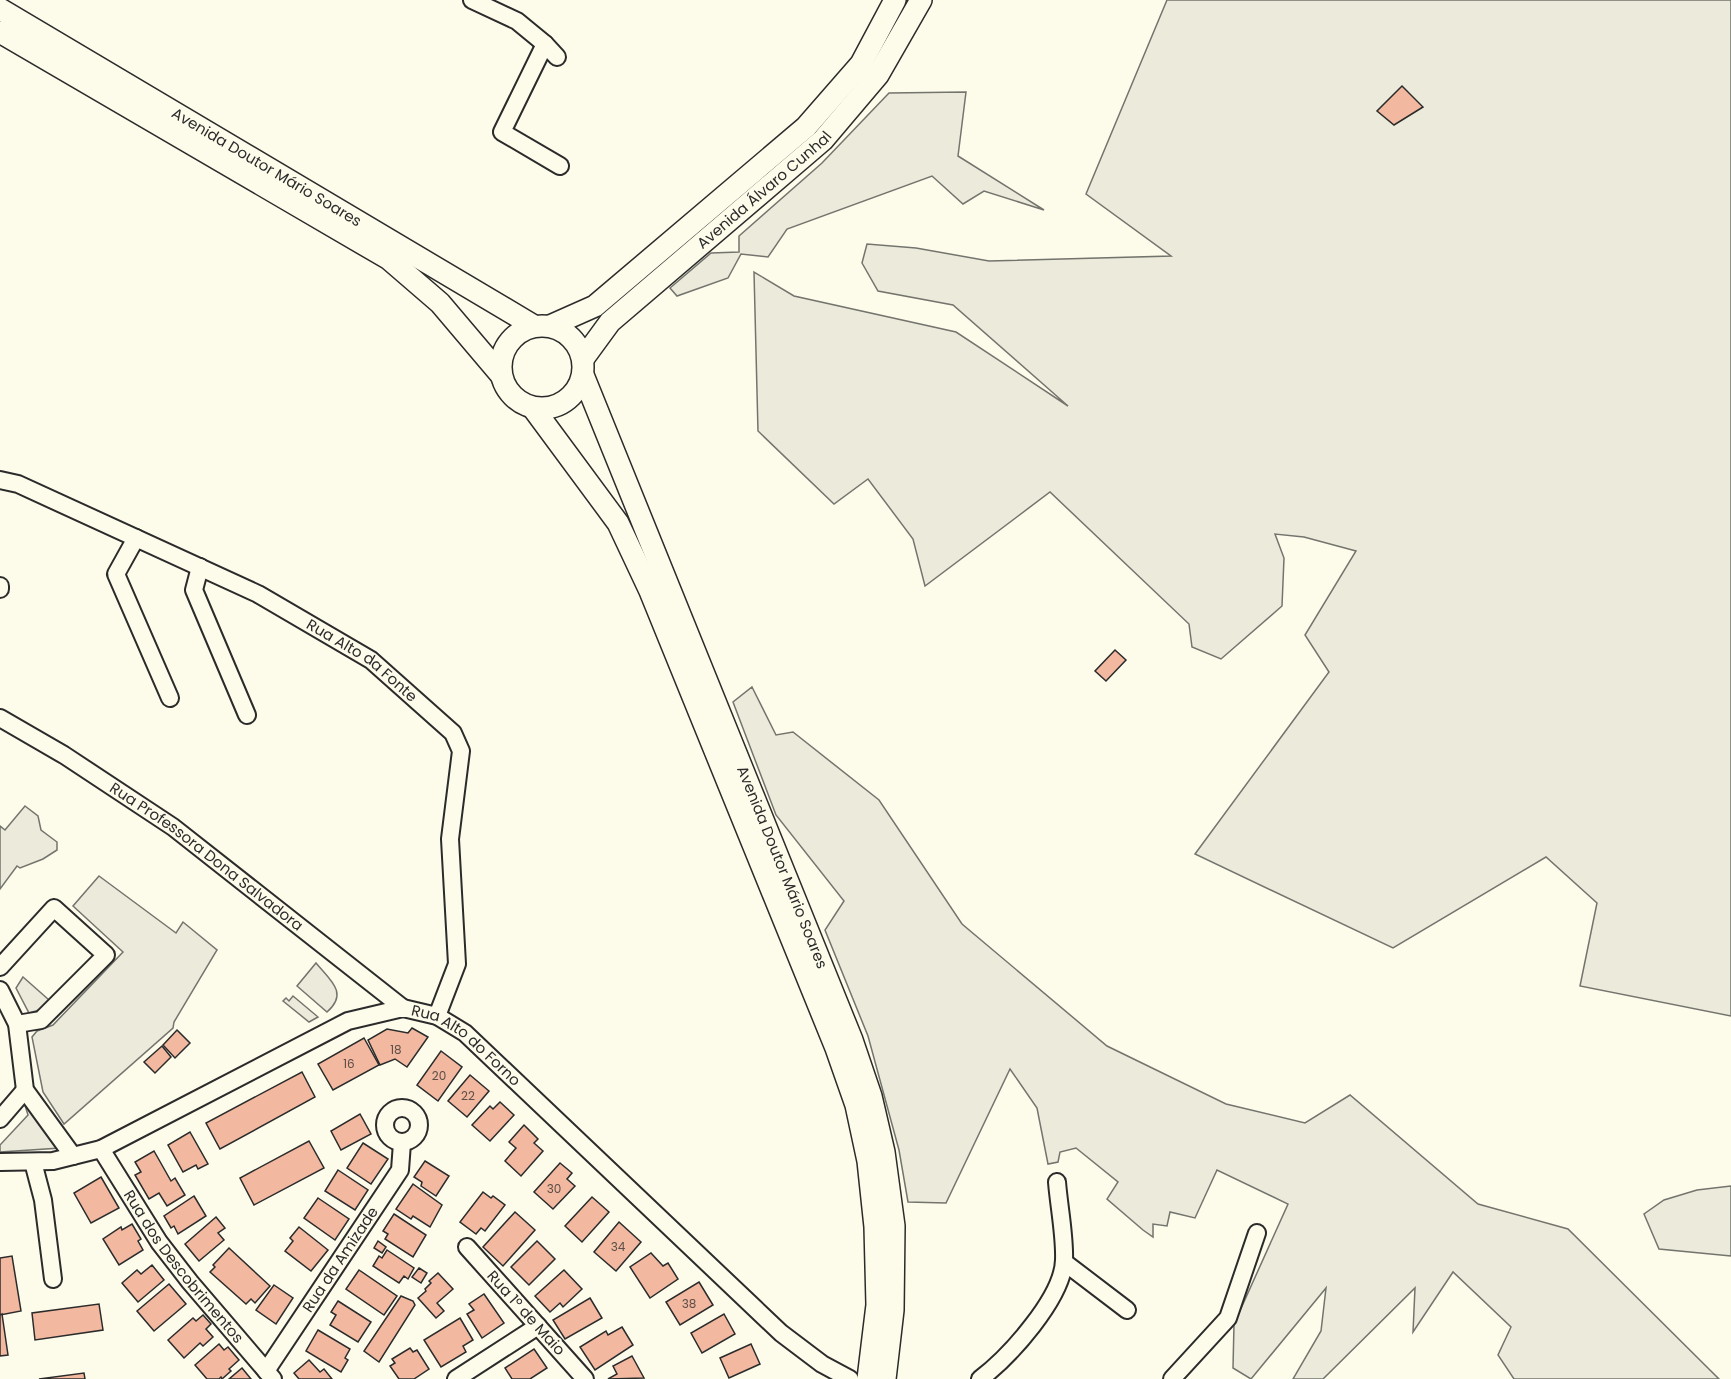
<svg xmlns="http://www.w3.org/2000/svg" width="1731" height="1379" font-family="Poppins,sans-serif">
<style>
.green{fill:#ecebdb;stroke:#74746e;stroke-width:1.5}
.building{fill:#f2b8a0;stroke:#2b2b2b;stroke-width:1.5}
.lines{fill:none;stroke-linecap:round;stroke-linejoin:round}
.minor-casing{stroke:#2b2b2b;stroke-width:20}
.major-casing{stroke:#2b2b2b;stroke-width:24}
.minor{stroke:#fdfbea;stroke-width:16}
.major{stroke:#fdfbea;stroke-width:21}
.labels{text-anchor:middle;stroke-width:4.5;stroke-linejoin:round;paint-order:stroke}
.number-label{font-size:12px;fill:#5d4e48}
.street-label{font-size:15px;fill:#2b2b2b;stroke:#fdfbea}
</style>
<rect width="100%" height="100%" fill="#fdfbea"/>
<!-- green -->
<g class="green">
<polygon points="1167,0 1731,0 1731,1016 1580,986 1597,903 1546,857 1393,948 1195,854 1329,672 1305,635 1356,551 1304,537 1275,534 1284,558 1282,606 1221,659 1192,647 1189,624 1050,492 925,586 913,539 868,479 834,504 758,431 754,272 794,296 956,332 1068,406 953,305 878,291 862,263 867,244 916,248 989,261 1171,256 1086,194"/>
<polygon points="966,92 958,156 1044,210 984,191 963,204 932,176 787,229 768,257 741,254 728,278 677,296 670,288 711,253 739,252 739,236 822,163 889,93"/>
<polygon points="752,687 776,735 793,732 879,800 962,924 1107,1046 1226,1104 1305,1123 1350,1095 1478,1204 1568,1229 1719,1379 1514,1379 1498,1355 1511,1327 1453,1272 1413,1332 1415,1288 1323,1379 1293,1379 1321,1331 1326,1288 1251,1379 1233,1368 1234,1324 1288,1204 1217,1170 1195,1218 1170,1212 1167,1226 1153,1224 1153,1237 1143,1230 1107,1199 1118,1182 1076,1148 1060,1152 1058,1162 1048,1164 1037,1108 1010,1069 946,1203 908,1202 899,1150 868,1036 825,930 844,901 776,815 733,702"/>
<polygon points="25,806 38,816 41,830 57,842 57,850 43,859 20,868 17,866 0,889 0,826 5,830"/>
<polygon points="99,876 176,933 183,922 217,950 174,1022 173,1028 64,1124 43,1092 32,1037 37,1031 53,1025 123,952 73,906"/>
<path d="M316,963C330,980 349,993 327,1012L297,986Z"/>
<polygon points="23,977 49,1000 39,1010 29,1013 16,988"/>
<polygon points="293,996 318,1017 309,1022 283,1001 286,998 289,1001"/>
<polygon points="24,1102 60,1148 0,1152 0,1145 28,1115"/>
<polygon points="1731,1186 1731,1256 1659,1249 1644,1214 1664,1200 1697,1190"/>
</g>
<!-- building -->
<g class="building">
<polygon points="1402,86 1423,107 1394,125 1377,111"/>
<polygon points="1115,650 1126,660 1106,681 1095,671"/>
<polygon points="412,1028 428,1037 407,1067 395,1059 380,1065 368,1040 387,1029 408,1033"/>
<polygon points="177,1030 190,1043 175,1058 163,1045"/>
<polygon points="364,1038 379,1065 333,1090 318,1064"/>
<polygon points="162,1046 171,1057 155,1073 144,1062"/>
<polygon points="441,1051 462,1067 438,1101 417,1085"/>
<polygon points="302,1072 315,1097 220,1149 206,1123"/>
<polygon points="470,1075 489,1091 467,1117 448,1101"/>
<polygon points="500,1102 514,1115 490,1141 472,1125 490,1106 493,1109"/>
<polygon points="360,1114 371,1134 341,1150 331,1131"/>
<polygon points="524,1125 538,1139 534,1143 543,1151 521,1176 505,1161 516,1148 509,1142"/>
<polygon points="190,1132 208,1164 198,1169 196,1165 183,1172 168,1145"/>
<polygon points="309,1141 324,1168 254,1205 240,1178"/>
<polygon points="363,1143 388,1159 371,1184 347,1168"/>
<polygon points="154,1151 171,1181 175,1178 185,1195 167,1206 159,1193 149,1199 135,1175 141,1172 135,1162"/>
<polygon points="425,1161 449,1176 436,1196 421,1186 422,1182 414,1177"/>
<polygon points="560,1163 572,1173 567,1179 575,1186 553,1209 534,1192"/>
<polygon points="338,1170 368,1190 355,1210 325,1191"/>
<polygon points="101,1177 119,1208 91,1223 74,1193"/>
<polygon points="413,1184 442,1205 430,1227 413,1216 411,1219 396,1209"/>
<polygon points="483,1192 491,1198 493,1196 505,1205 485,1231 481,1228 476,1234 460,1222"/>
<polygon points="194,1196 206,1216 178,1234 174,1226 171,1228 164,1216"/>
<polygon points="592,1197 609,1212 582,1242 565,1226"/>
<polygon points="318,1198 349,1219 335,1240 304,1218"/>
<polygon points="515,1212 535,1230 503,1266 483,1247"/>
<polygon points="394,1214 426,1235 413,1257 385,1239 388,1234 383,1231"/>
<polygon points="216,1217 225,1228 218,1233 224,1240 199,1261 185,1244"/>
<polygon points="619,1222 641,1242 616,1271 594,1252"/>
<polygon points="132,1224 141,1239 138,1241 143,1250 119,1265 103,1239 121,1227 122,1230"/>
<polygon points="299,1227 328,1250 311,1271 285,1251 293,1241 290,1238"/>
<polygon points="378,1241 386,1247 382,1253 374,1248"/>
<polygon points="537,1241 555,1259 529,1285 511,1267"/>
<polygon points="229,1248 270,1286 255,1303 251,1299 246,1304 210,1272 215,1267 213,1265"/>
<polygon points="387,1250 414,1268 408,1279 404,1276 399,1283 373,1266 379,1256 382,1258"/>
<polygon points="651,1253 663,1266 668,1263 678,1279 650,1298 630,1267"/>
<polygon points="12,1256 21,1311 0,1315 0,1258"/>
<polygon points="152,1265 164,1280 138,1302 122,1283 137,1270 141,1274"/>
<polygon points="419,1268 427,1273 421,1283 412,1277"/>
<polygon points="359,1270 397,1296 384,1315 346,1289"/>
<polygon points="564,1270 582,1289 563,1307 560,1303 550,1312 535,1296"/>
<polygon points="438,1273 453,1289 437,1303 444,1311 436,1318 418,1298 426,1291 425,1289 431,1283 429,1281"/>
<polygon points="699,1282 713,1305 680,1325 666,1302"/>
<polygon points="169,1284 186,1304 154,1331 137,1311"/>
<polygon points="274,1285 293,1298 276,1324 256,1310"/>
<polygon points="484,1294 504,1323 482,1338 467,1314 474,1310 469,1304"/>
<polygon points="401,1296 413,1301 415,1305 379,1362 364,1351"/>
<polygon points="590,1298 602,1318 565,1339 553,1320"/>
<polygon points="338,1301 371,1322 358,1342 330,1325 336,1315 331,1312"/>
<polygon points="99,1304 103,1330 35,1340 32,1313"/>
<polygon points="2,1314 8,1355 0,1356 0,1315"/>
<polygon points="724,1314 735,1334 702,1353 691,1333"/>
<polygon points="203,1315 211,1324 206,1329 213,1337 203,1346 200,1343 184,1358 168,1340 193,1318 196,1321"/>
<polygon points="460,1318 473,1340 463,1346 466,1352 441,1367 424,1340"/>
<polygon points="622,1327 633,1345 595,1370 580,1347 606,1331 608,1335"/>
<polygon points="318,1330 350,1349 345,1358 348,1360 341,1372 306,1351"/>
<polygon points="219,1344 224,1350 228,1347 239,1360 229,1369 231,1371 222,1379 221,1377 219,1379 207,1379 195,1365"/>
<polygon points="751,1344 760,1364 729,1378 720,1358"/>
<polygon points="410,1348 413,1352 417,1350 429,1369 414,1379 399,1379 390,1366 395,1363 392,1359"/>
<polygon points="534,1349 547,1368 530,1379 512,1379 505,1368"/>
<polygon points="632,1356 644,1378 608,1379 617,1374 613,1366"/>
<polygon points="309,1360 320,1372 324,1369 332,1379 299,1379 294,1373"/>
<polygon points="242,1368 251,1379 229,1379"/>
<polygon points="84,1373 85,1379 39,1379"/>
</g>
<g class="lines">
<!-- minor casing -->
<g class="minor-casing">
<g id="minor">
<polyline points="472,0 517,21 545,44 557,57"/>
<polyline points="545,44 502,132 560,166"/>
<path id="s1" d="M0,480L18,484L258,594L371,660L453,733L461,751L450,839L457,964L437,1016"/>
<polyline points="136,538 116,574 170,698"/>
<polyline points="200,567 194,590 247,715"/>
<polyline points="0,586 0,589"/>
<path id="s2" d="M0,718L64,755L173,827L403,1008"/>
<polyline points="0,967 54,908 106,955 41,1020 17,1024"/>
<polyline points="0,990 17,1024 25,1090 73,1156"/>
<circle cx="402" cy="1125" r="17"/>
<polyline points="0,1119 25,1090"/>
<path id="s3" d="M101,1149L159,1242L190,1282L273,1379"/>
<path id="s4" d="M0,1162L53,1161L101,1149L348,1021L403,1008L437,1016L465,1033L781,1333L822,1364L850,1379"/>
<polyline points="33,1162 43,1200 53,1279"/>
<polyline points="467,1247 585,1379"/>
<polyline points="1064,1262 1127,1310"/>
<path id="s5" d="M266,1371L400,1170L402,1143"/>
<polyline points="456,1379 538,1326"/>
<path d="M980,1379C1009,1357 1063,1298 1064,1260C1065,1236 1059,1207 1057,1182"/>
<polyline points="1172,1379 1228,1318 1257,1233"/>
</g>
</g>
<!-- major casing -->
<g class="major-casing">
<g id="major">
<path id="s6" d="M0,9L534,326"/>
<polyline points="0,32 389,259 440,303 501,375"/>
<circle cx="542" cy="367" r="41"/>
<polyline points="550,326 595,306 806,127 861,64 895,0"/>
<path id="s7" d="M583,359L610,322L823,140L878,75L921,0"/>
<path id="s8" d="M583,375L852,1040L871,1096L884,1152L894,1226L893,1310L885,1379"/>
<polyline points="533,408 618,523 650,591 836,1048 856,1105 868,1161 875,1227 877,1305 868,1379"/>
</g>
</g>
<!-- minor -->
<use href="#minor" class="minor"/>
<!-- major -->
<use href="#major" class="major"/>
</g>
<g class="labels">
<!-- number labels -->
<g class="number-label">
<text x="396" y="1054">18</text>
<text x="349" y="1068">16</text>
<text x="439" y="1080">20</text>
<text x="468" y="1100">22</text>
<text x="554" y="1193">30</text>
<text x="618" y="1251">34</text>
<text x="689" y="1308">38</text>
</g>
<!-- street labels -->
<g class="street-label">
<text dy="5" stroke="none"><textPath href="#s6" startOffset="310">Avenida Doutor Mário Soares</textPath></text>
<text dy="5" stroke="none"><textPath href="#s7" startOffset="249">Avenida Álvaro Cunhal</textPath></text>
<text dy="5" stroke="none"><textPath href="#s1" startOffset="406">Rua Alto da Fonte</textPath></text>
<text dy="5" stroke="none"><textPath href="#s2" startOffset="249">Rua Professora Dona Salvadora</textPath></text>
<text dy="5" stroke="none"><textPath href="#s8" startOffset="531">Avenida Doutor Mário Soares</textPath></text>
<text dy="5" stroke="none"><textPath href="#s4" startOffset="512">Rua Alto do Forno</textPath></text>
<text dy="5" stroke="none"><textPath href="#s5" startOffset="134">Rua da Amizade</textPath></text>
<text dy="5" stroke="none"><textPath href="#s3" startOffset="144">Rua dos Descobrimentos</textPath></text>
<text transform="translate(526 1313) rotate(48)" y="5">Rua 1º de Maio</text>
</g>
</g>
</svg>
